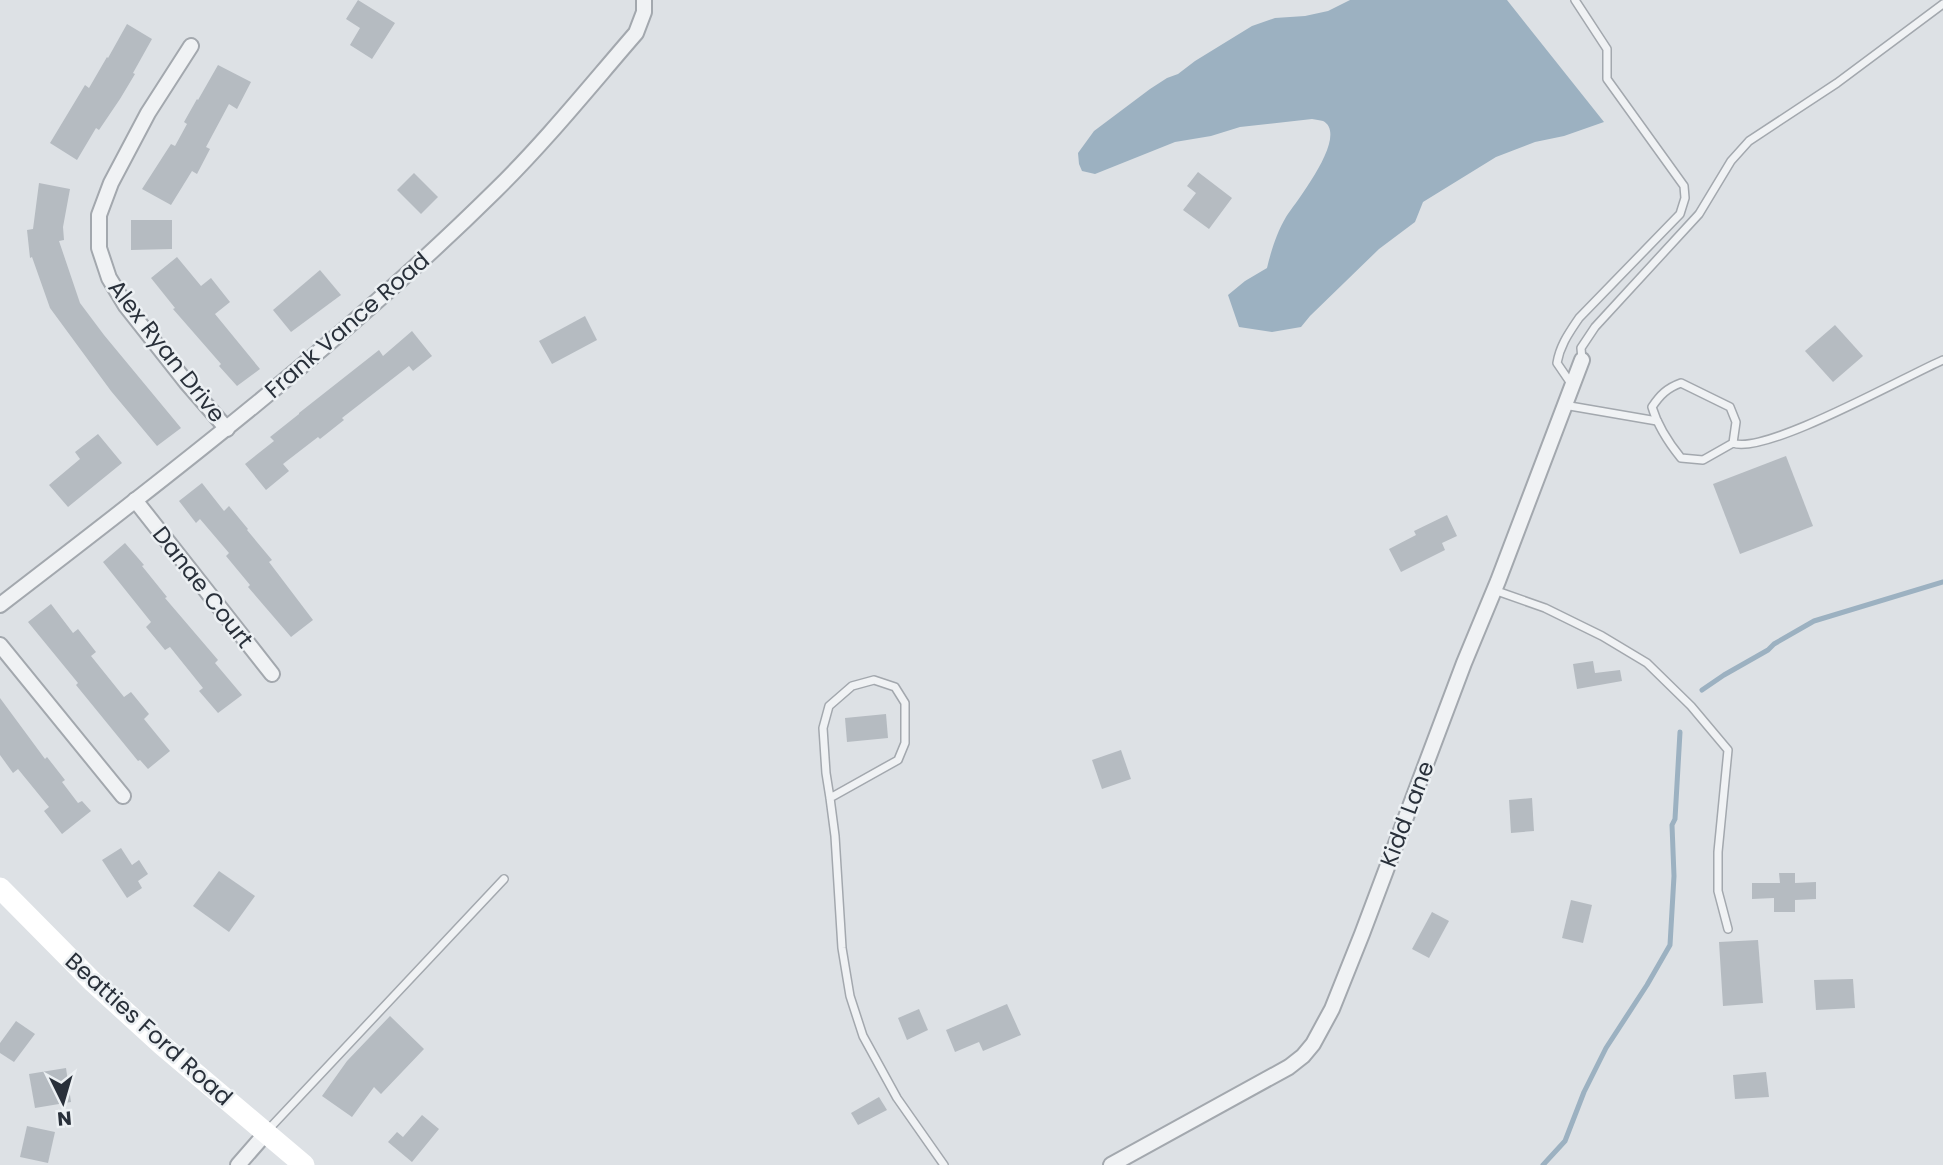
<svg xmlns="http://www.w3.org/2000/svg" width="1943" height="1165" font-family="Poppins,sans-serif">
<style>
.water{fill:#9cb1c1}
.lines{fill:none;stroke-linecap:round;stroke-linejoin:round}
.stream{stroke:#9cb1c1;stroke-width:5}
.building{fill:#b5bbc1}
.service-casing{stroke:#a3a8ae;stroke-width:10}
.minor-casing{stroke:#a3a8ae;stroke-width:18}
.service{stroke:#f0f2f4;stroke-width:7}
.minor{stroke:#f0f2f4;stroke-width:14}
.secondary{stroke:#fff;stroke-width:21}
.labels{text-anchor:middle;stroke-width:5;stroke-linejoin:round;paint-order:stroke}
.street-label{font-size:23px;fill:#29303a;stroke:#ecf0f3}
</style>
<rect width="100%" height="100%" fill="#dde1e5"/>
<!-- water -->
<path class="water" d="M1350,0H1507L1604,122L1564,136L1535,142L1496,157L1423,202L1415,222L1379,249L1310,316L1301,327L1272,332L1239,327L1228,295L1245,281L1267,268C1271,251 1277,232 1286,217C1295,203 1350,135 1323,121C1320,120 1316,120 1312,119L1240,127L1211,136L1175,142L1095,174L1082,171L1079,164L1078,153L1094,131L1150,89L1167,78L1178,74L1195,61L1252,26L1275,18L1305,16L1328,11Z"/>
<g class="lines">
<!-- stream -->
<g class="stream">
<polyline points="1702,690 1724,675 1768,650 1774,644 1814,621 1943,582"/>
<polyline points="1543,1165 1565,1141 1584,1092 1606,1048 1647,985 1670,945 1674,876 1672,825 1675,819 1680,732"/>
</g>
</g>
<!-- building -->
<g class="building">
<polygon points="358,0 395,23 372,59 350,45 360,28 346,19"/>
<polygon points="127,24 152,39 133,73 135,74 120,99 99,130 96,128 77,160 50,143 85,85 89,88 107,57 108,58"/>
<polygon points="218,65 251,82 237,109 229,104 206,147 210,149 197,174 192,171 171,205 142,189 171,144 175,146 187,124 184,122 197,99 198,100"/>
<polygon points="1198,172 1232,198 1209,229 1183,210 1196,193 1187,186"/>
<polygon points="414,173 438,197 421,214 397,190"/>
<polygon points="39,183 70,189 63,227 64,240 59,241 80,303 104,335 181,428 157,446 111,391 50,308 32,257 30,258 27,230 33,229"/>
<polygon points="131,220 172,220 172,249 131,250"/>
<polygon points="177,257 201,286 211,278 230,302 215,314 260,369 237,386 219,366 221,364 173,309 175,308 151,278"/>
<polygon points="320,270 341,295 291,332 273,310"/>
<polygon points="585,316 597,340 552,364 539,341"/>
<polygon points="1835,325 1863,356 1833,382 1805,351"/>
<polygon points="412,331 432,356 413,371 409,366 342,418 344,420 320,439 318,437 283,464 289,471 266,490 245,464 274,441 270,437 299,414 299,413 379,350 383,356"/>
<polygon points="98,434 122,463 68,507 49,485 80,459 75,452"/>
<polygon points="1786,456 1813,526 1740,554 1713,484"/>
<polygon points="202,483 224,511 229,506 248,529 247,530 272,560 269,562 313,620 291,637 248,587 250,585 226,556 229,553 200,519 196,523 179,501"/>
<polygon points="1447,515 1457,536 1442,543 1445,550 1401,572 1389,549 1416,535 1414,531"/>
<polygon points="125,543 144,565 142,566 167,597 165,598 218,660 215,663 242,695 218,713 199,691 203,688 170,647 165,650 146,627 151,622 103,562"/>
<polygon points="51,604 73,633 78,629 96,652 91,656 124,697 131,692 149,714 144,719 170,751 148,769 140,760 138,761 76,685 78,683 28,622"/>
<polygon points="1593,661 1595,673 1620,670 1622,681 1577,689 1573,664"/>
<polygon points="0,698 45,759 47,757 65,780 62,782 78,803 82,801 91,811 62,834 44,811 49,807 18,769 13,773 0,755"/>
<polygon points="886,714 888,738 847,742 845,718"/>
<polygon points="1121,750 1131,779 1102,789 1092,760"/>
<polygon points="1532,798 1534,831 1511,833 1509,800"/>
<polygon points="121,848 132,865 139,860 148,874 138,881 142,888 127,898 102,860"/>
<polygon points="219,871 255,896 229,932 193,906"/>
<polygon points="1779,873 1795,873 1795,883 1816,882 1816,899 1795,900 1795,912 1774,912 1774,898 1752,899 1752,883 1780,883"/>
<polygon points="1571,900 1592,905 1583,943 1562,938"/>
<polygon points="1432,912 1449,921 1429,958 1412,949"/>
<polygon points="1758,940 1763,1003 1723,1006 1719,942"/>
<polygon points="1853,979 1855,1008 1816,1010 1814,980"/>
<polygon points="1007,1004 1021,1035 983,1051 979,1042 955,1052 946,1030"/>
<polygon points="919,1009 928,1030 907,1040 898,1018"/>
<polygon points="390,1016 424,1049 381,1094 374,1087 352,1117 322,1096 347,1061"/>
<polygon points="16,1021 35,1034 14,1062 0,1053 0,1043"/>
<polygon points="66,1068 71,1102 35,1108 29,1074"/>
<polygon points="1766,1072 1769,1097 1735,1099 1733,1075"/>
<polygon points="879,1097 887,1110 858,1125 851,1113"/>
<polygon points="422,1115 439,1129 412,1162 388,1142 397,1132 403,1137"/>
<polygon points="27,1126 55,1132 48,1163 20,1157"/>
</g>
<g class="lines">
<!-- service casing -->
<g class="service-casing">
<g id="service">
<polyline points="1582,360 1581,348 1595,327 1699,214 1731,161 1749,141 1837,83 1943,4"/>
<path d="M1572,385L1557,363C1560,345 1569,333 1579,318L1680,214L1685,198L1684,186L1607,79V49L1575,0"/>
<polyline points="1564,405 1657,421"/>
<path d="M1733,443L1736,422L1730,407L1681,383C1667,388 1660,395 1652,407C1658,427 1668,442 1681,458L1703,460L1733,443C1764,456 1906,376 1943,360"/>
<polyline points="1494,590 1545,608 1602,636 1647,663 1691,706 1728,750 1718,852 1718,891 1728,929"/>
<polyline points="830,798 898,760 905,743 905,703 895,687 874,680 852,686 829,706 823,728 826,773 830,798 835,836 842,948 850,996 863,1036 897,1098 944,1165"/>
<polyline points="267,1131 504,879"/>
</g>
</g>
<!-- minor casing -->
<g class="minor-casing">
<g id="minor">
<polyline points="191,46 148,113 111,183 99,215 99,248 109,278 126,306 186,382 227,429"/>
<polyline points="135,500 272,674"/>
<path d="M0,605C171,474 342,342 495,191C546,141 590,86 636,33L644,12V0"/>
<polyline points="0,645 123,796"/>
<polyline points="238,1165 266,1133"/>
<polyline points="1111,1165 1289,1067 1303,1056 1313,1044 1332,1009 1362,934 1464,663 1498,581 1582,360"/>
</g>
</g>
<!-- service -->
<use href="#service" class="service"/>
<!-- minor -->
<use href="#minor" class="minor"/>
<!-- secondary -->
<polyline class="secondary" points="0,888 93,982 162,1045 304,1165"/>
</g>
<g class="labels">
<!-- street labels -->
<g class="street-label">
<text transform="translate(347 325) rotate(-41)" y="8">Frank Vance Road</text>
<text transform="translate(167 351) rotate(52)" y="8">Alex Ryan Drive</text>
<text transform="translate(203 587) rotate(52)" y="8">Danae Court</text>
<text transform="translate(1407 814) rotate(-69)" y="8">Kidd Lane</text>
<text transform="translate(149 1029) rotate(42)" y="8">Beatties Ford Road</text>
</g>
</g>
<!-- north arrow -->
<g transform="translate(63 1102) rotate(175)" stroke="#ecf0f3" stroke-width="5" paint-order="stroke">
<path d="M0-5L12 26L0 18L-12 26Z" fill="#29303a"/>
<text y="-10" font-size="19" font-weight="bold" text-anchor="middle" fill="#29303a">N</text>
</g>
</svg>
